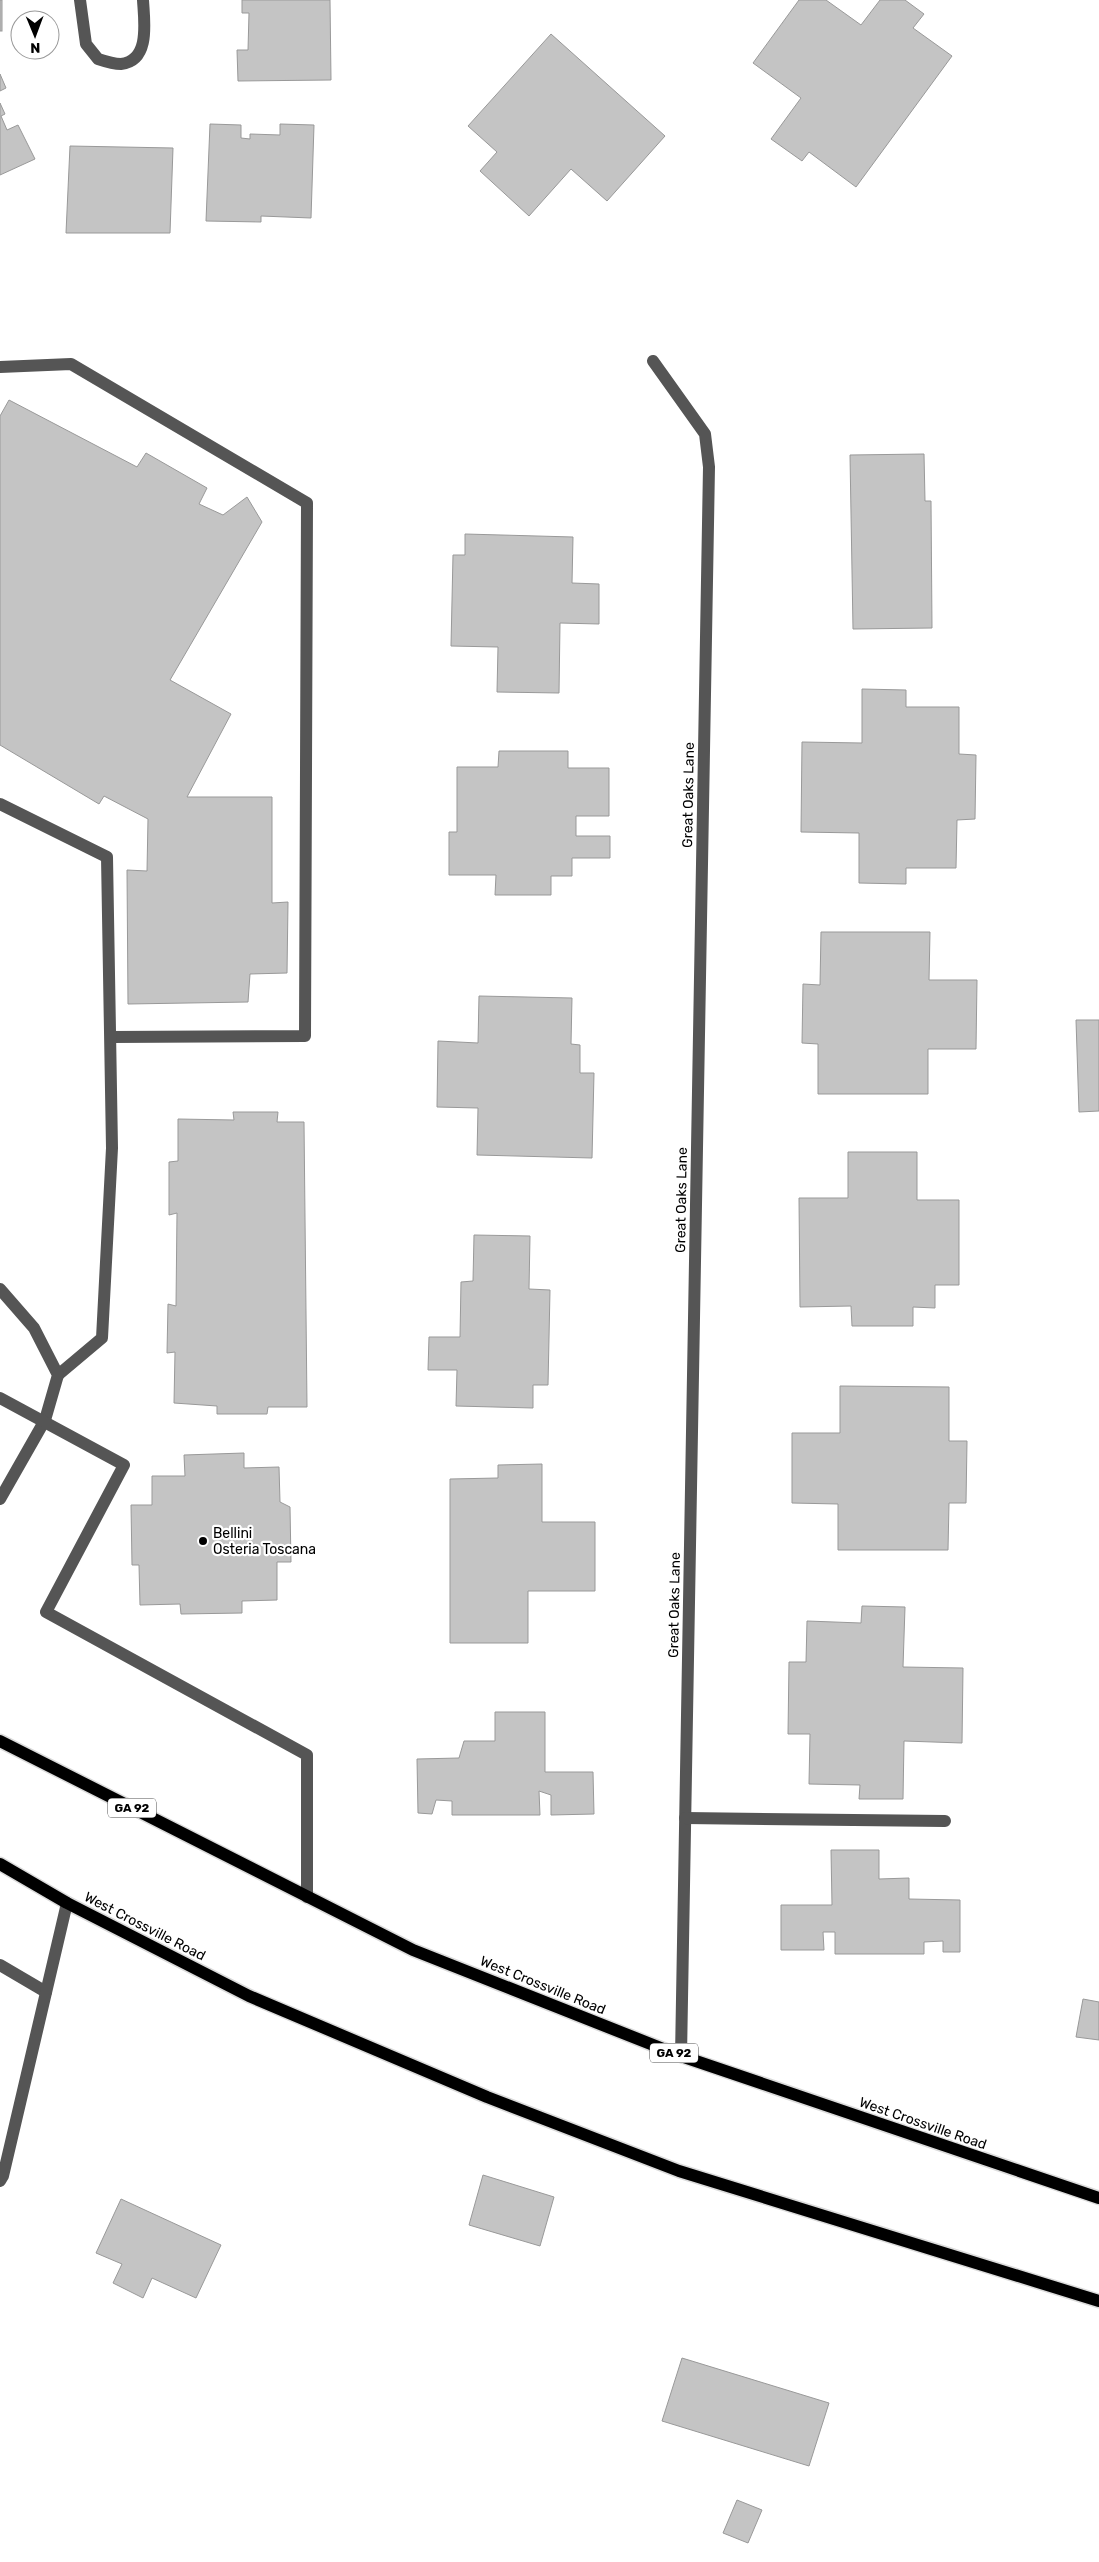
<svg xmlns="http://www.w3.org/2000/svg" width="1099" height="2562" font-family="Rubik,sans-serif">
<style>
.building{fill:#c4c4c4;stroke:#999}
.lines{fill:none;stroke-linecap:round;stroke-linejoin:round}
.major-casing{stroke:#dbdbdb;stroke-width:15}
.minor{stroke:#555;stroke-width:12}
.major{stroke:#000;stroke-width:12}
.poi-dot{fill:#000;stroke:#fff;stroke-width:2}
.labels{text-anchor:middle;stroke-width:4.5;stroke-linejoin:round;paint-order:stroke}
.shield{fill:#fff;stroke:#4c4c4c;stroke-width:1}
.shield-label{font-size:12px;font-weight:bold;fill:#000}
.street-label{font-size:14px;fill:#000;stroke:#fff}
.poi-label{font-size:14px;fill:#000;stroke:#fff;text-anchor:start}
</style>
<rect width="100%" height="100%" fill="#fff"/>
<!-- building -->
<g class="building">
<rect x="0" y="0" width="2" height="31"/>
<polygon points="242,0 330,0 331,80 238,81 237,50 248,50 249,13 242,13"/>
<polygon points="799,0 826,0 861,25 880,0 905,0 924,14 913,28 952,56 856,187 809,152 802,161 771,139 801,98 753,63"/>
<polygon points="551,34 665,136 607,201 571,169 529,216 480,171 497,152 468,126"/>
<polygon points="0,74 6,88 0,91"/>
<polygon points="0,103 5,114 1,116 7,130 18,125 35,159 0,175"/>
<polygon points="210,124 241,125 241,138 250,139 250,134 280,135 280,124 314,125 311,218 261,216 261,222 206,221"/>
<polygon points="70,146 173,148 170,233 66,233"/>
<polygon points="9,400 137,467 146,453 207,488 199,504 223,515 247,497 262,522 170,680 231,714 187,797 272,797 272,903 288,902 287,973 250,974 248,1002 128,1004 127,870 147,871 148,819 104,796 99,804 0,745 0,416"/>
<polygon points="924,454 925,501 931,501 932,628 853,629 850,455"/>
<polygon points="465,534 573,537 572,583 599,584 599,624 560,623 559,693 497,692 498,647 451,646 453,555 465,555"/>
<polygon points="862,689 906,690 906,707 959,707 959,754 976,755 975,819 957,820 956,868 906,868 906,884 859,883 859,833 801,832 802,742 862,743"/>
<polygon points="499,751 568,751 568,768 609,768 609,816 576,816 576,836 610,836 610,858 572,858 572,876 551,876 551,895 495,895 496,875 449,875 449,832 457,832 457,767 498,767"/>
<polygon points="821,932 930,932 929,980 977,980 976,1049 928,1049 928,1094 818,1094 818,1044 802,1043 803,984 820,985"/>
<polygon points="479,996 572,998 571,1044 580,1045 580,1073 594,1073 592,1158 477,1155 478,1108 437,1107 438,1041 478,1043"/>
<polygon points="1076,1020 1099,1020 1099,1111 1079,1112"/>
<polygon points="233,1112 278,1112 277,1122 304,1122 307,1407 268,1407 267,1414 217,1414 217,1406 174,1403 175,1352 167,1353 168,1304 176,1306 177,1213 169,1215 169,1162 178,1161 178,1119 234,1120"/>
<polygon points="848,1152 917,1152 917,1200 959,1200 959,1285 935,1285 935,1308 913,1307 913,1326 852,1326 851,1306 800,1307 799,1198 848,1198"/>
<polygon points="474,1235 530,1236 529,1289 550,1290 548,1385 533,1385 533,1408 456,1406 457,1370 428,1370 429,1337 460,1337 461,1282 473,1281"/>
<polygon points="840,1386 949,1387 949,1441 967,1441 966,1503 949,1503 948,1550 838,1550 838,1504 792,1503 792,1433 840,1433"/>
<polygon points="244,1453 244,1468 279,1467 280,1502 290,1507 291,1562 277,1562 277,1600 242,1601 242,1613 181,1614 180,1604 140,1605 139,1565 132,1565 131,1505 152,1505 152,1476 185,1476 184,1455"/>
<polygon points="542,1464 542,1522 595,1522 595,1591 528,1591 528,1643 450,1643 450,1479 498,1478 498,1465"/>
<polygon points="862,1606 905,1607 903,1667 963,1668 962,1743 904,1741 903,1799 859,1799 860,1785 809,1784 810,1734 788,1734 789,1662 806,1662 807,1621 861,1623"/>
<polygon points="495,1712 545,1712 545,1772 593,1772 594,1814 551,1815 551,1795 539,1791 540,1815 452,1815 452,1801 436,1800 432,1814 418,1813 417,1759 459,1758 464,1741 495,1741"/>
<polygon points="831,1850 879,1850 879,1879 909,1878 909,1899 960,1900 960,1952 943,1952 943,1941 924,1942 924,1954 835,1954 835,1932 823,1932 824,1950 781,1950 781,1905 832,1905"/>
<polygon points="1083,1999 1099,2002 1099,2040 1076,2037"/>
<polygon points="483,2175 554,2197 540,2246 469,2225"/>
<polygon points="121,2199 221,2245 196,2298 152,2278 143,2298 113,2283 122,2264 96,2253"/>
<polygon points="682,2358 829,2403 809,2466 662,2421"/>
<polygon points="737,2500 762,2510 748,2543 723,2533"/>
</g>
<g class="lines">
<!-- major casing -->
<g class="major-casing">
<g id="major">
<polyline points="0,1741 413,1950 681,2056 1099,2198"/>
<polyline points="0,1864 67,1903 249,1996 487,2097 679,2171 1099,2301"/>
</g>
</g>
<!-- minor -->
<g class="minor">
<path d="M80,0L86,44L98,59C104,61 114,64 121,64C151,61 144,20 143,0"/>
<polyline points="653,361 705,434 709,467 681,2056"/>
<polyline points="0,367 71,364 307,503 305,1036 111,1037"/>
<polyline points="0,804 107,857 112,1148 102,1338 58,1375"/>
<polyline points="0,1289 34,1328 58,1375 45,1420 0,1499"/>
<polyline points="0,1398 124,1465 46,1612 307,1755 307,1897"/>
<polyline points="685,1818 945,1821"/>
<polyline points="0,1965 46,1992"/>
<polyline points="0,2181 3,2176 67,1903"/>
</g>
<!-- major -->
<use href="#major" class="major"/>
</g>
<!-- markers -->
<circle class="poi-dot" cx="203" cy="1541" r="5"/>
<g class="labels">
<!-- shield labels -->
<g class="shield">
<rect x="108" y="1798.5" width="48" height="19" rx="4"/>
<rect x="650" y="2043.5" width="48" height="19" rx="4"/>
</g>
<g class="shield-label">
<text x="132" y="1812">GA 92</text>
<text x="674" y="2057">GA 92</text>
</g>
<!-- street labels -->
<g class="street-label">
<text transform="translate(688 795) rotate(-89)" y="5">Great Oaks Lane</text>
<text transform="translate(681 1200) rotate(-89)" y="5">Great Oaks Lane</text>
<text transform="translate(674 1605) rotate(-89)" y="5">Great Oaks Lane</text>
<text transform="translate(145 1926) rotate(27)" y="5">West Crossville Road</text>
<text transform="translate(543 1985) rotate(22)" y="5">West Crossville Road</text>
<text transform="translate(923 2123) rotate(19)" y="5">West Crossville Road</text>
</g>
<!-- poi labels -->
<g class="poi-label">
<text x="213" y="1538">Bellini<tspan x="213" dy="16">Osteria Toscana</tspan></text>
</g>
</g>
<!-- north arrow -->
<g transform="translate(35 35) rotate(179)"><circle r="24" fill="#ffffff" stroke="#999999"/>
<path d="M0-4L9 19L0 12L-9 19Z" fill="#000000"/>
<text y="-8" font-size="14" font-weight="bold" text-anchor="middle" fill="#000000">N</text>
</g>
</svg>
